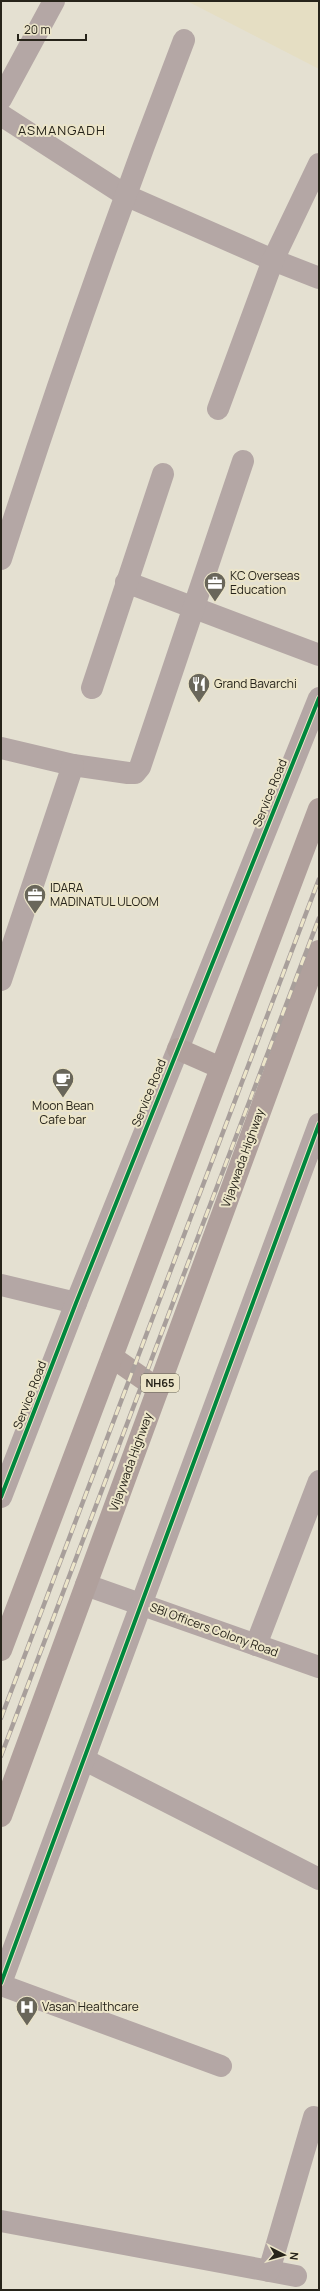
<svg xmlns="http://www.w3.org/2000/svg" width="320" height="2291" font-family="Manrope,sans-serif">
<style>
.built{fill:#e5dec3}
.lines{fill:none;stroke-linecap:round;stroke-linejoin:round}
.minor{stroke:#b4a7a5;stroke-width:22}
.highway{stroke:#b0a09c;stroke-width:22}
.rail-casing{stroke:#a89f9b;stroke-width:4.5}
.rail{stroke:#ece5c9;stroke-width:3;stroke-dasharray:9;stroke-linecap:butt}
.cycleway-casing{stroke:#ece5c9;stroke-width:6}
.cycleway{stroke:#00873e;stroke-width:4}
.labels{text-anchor:middle;stroke-width:4;stroke-linejoin:round;paint-order:stroke}
.shield{fill:#ece5c9;stroke:#625e4e;stroke-width:1}
.shield-label{font-size:11px;font-weight:bold;fill:#27241a}
.poi-label{font-size:12px;fill:#27241a;stroke:#ece5c9;text-anchor:start}
.street-label{font-size:12px;fill:#27241a;stroke:#ece5c9}
.neighbourhood-label{font-size:13px;letter-spacing:1px;fill:#27241a;stroke:#ece5c9}
</style>
<rect width="100%" height="100%" fill="#e4e0d1"/>
<!-- built -->
<polygon class="built" points="187,1 319,1 319,69"/>
<g class="lines">
<!-- minor -->
<g class="minor">
<polyline points="1,99 54,1"/>
<polyline points="1,115 125,195 273,260 319,278"/>
<polyline points="218,409 273,260 319,164"/>
<path d="M1,559C57,384 118,211 184,40"/>
<polyline points="126,582 319,655"/>
<polyline points="92,688 163,474"/>
<polyline points="1,748 73,765 128,773 135,773 140,767 243,461"/>
<polyline points="1,980 73,765"/>
<polyline points="1,1285 76,1303"/>
<polyline points="1,1497 76,1303 319,698"/>
<polyline points="86,1585 319,1667"/>
<polyline points="256,1645 319,1481"/>
<polyline points="85,1760 319,1879"/>
<polyline points="1,1983 319,1124"/>
<polyline points="1,1985 221,2066"/>
<polyline points="1,2221 296,2276"/>
<polyline points="269,2271 314,2117 319,2119"/>
</g>
<!-- highway -->
<g class="highway">
<polyline points="178,1049 221,1068"/>
<polyline points="112,1357 158,1389"/>
<polyline points="1,1650 319,809"/>
<polyline points="1,1816 319,951"/>
</g>
<!-- rail casing -->
<g class="rail-casing">
<g id="rail">
<polyline points="1,1718 319,879"/>
<polyline points="1,1756 319,918"/>
</g>
</g>
<!-- rail -->
<use href="#rail" class="rail"/>
<!-- cycleway casing -->
<g class="cycleway-casing">
<g id="cycleway">
<polyline points="1,1497 76,1303 319,698"/>
<polyline points="1,1983 319,1124"/>
</g>
</g>
<!-- cycleway -->
<use href="#cycleway" class="cycleway"/>
</g>
<!-- icons -->
<defs>
<g id="office-pin" transform="scale(1.15)"><path d="M0 17L-7.5 6A9.5 9.5 0 1 1 7.5 6Z" fill="#69665a" stroke="#ece5c9"/><path d="M-6-3h4V-5.5h4V-3h4V5H-6ZM-1-4.5V-3h2v-1.5ZM-6 0V1H6V0Z" fill="#fff"/></g>
<g id="restaurant-pin" transform="scale(1.15)"><path d="M0 17L-7.5 6A9.5 9.5 0 1 1 7.5 6Z" fill="#69665a" stroke="#ece5c9"/><path d="M-5-6h1v4h1v-4h1v4h1v-4h1v5L-1.5 .5V6h-2V.5L-5-1ZM5-6V6H3V1.5H1.5Q1.5-4 5-6Z" fill="#fff"/></g>
<g id="cafe-pin" transform="scale(1.15)"><path d="M0 17L-7.5 6A9.5 9.5 0 1 1 7.5 6Z" fill="#69665a" stroke="#ece5c9"/><path d="M-5.5-4.5H6V0H3Q3 3.5 0 3.5H-2.5Q-5.5 3.5-5.5 0ZM3-3.2v2h1.7v-2ZM-6 4.5H4V6H-6Z" fill="#fff"/></g>
<g id="hospital-pin" transform="scale(1.15)"><path d="M0 17L-7.5 6A9.5 9.5 0 1 1 7.5 6Z" fill="#69665a" stroke="#ece5c9"/><path d="M-5-5h3v3.5h4V-5h3V5h-3V1.5h-4V5h-3Z" fill="#fff"/></g>
</defs>
<g fill-rule="evenodd">
<use href="#office-pin" x="215" y="583"/>
<use href="#restaurant-pin" x="199" y="684"/>
<use href="#office-pin" x="35" y="895"/>
<use href="#cafe-pin" x="63" y="1079"/>
<use href="#hospital-pin" x="27" y="2007"/>
</g>
<g class="labels">
<!-- shield labels -->
<rect class="shield" x="141" y="1374" width="38" height="18" rx="3"/>
<g class="shield-label">
<text x="160" y="1387">NH65</text>
</g>
<!-- poi labels -->
<g class="poi-label">
<text x="230" y="580">KC Overseas<tspan x="230" dy="14">Education</tspan></text>
<text x="214" y="688">Grand Bavarchi</text>
<text x="50" y="892">IDARA<tspan x="50" dy="14">MADINATUL ULOOM</tspan></text>
<text x="63" y="1110" text-anchor="middle">Moon Bean<tspan x="63" dy="14">Cafe bar</tspan></text>
<text x="42" y="2011">Vasan Healthcare</text>
</g>
<!-- street labels -->
<g class="street-label">
<text transform="translate(270 793) rotate(-68)" y="4">Service Road</text>
<text transform="translate(149 1093) rotate(-68)" y="4">Service Road</text>
<text transform="translate(243 1158) rotate(-70)" y="4">Vijaywada Highway</text>
<text transform="translate(30 1395) rotate(-69)" y="4">Service Road</text>
<text transform="translate(131 1462) rotate(-70)" y="4">Vijaywada Highway</text>
<text transform="translate(214 1630) rotate(20)" y="4">SBI Officers Colony Road</text>
</g>
<!-- neighbourhood labels -->
<g class="neighbourhood-label">
<text x="62" y="135">ASMANGADH</text>
</g>
</g>
<!-- border -->
<rect width="320" height="2291" fill="none" stroke="#27241a" stroke-width="4"/>
<!-- north arrow -->
<g transform="translate(284 2255) rotate(96)" stroke="#ece5c9" stroke-width="3" paint-order="stroke">
<path d="M0-3L7 15L0 10L-7 15Z" fill="#27241a"/>
<text y="-6" font-size="11" font-weight="bold" text-anchor="middle" fill="#27241a">N</text>
</g>
<!-- scale -->
<path d="M18 34v6h68v-6" fill="none" stroke="#27241a" stroke-width="2"/>
<text x="24" y="34" font-size="12" fill="#27241a" stroke="#ece5c9" stroke-width="3" paint-order="stroke">20 m</text>
</svg>
